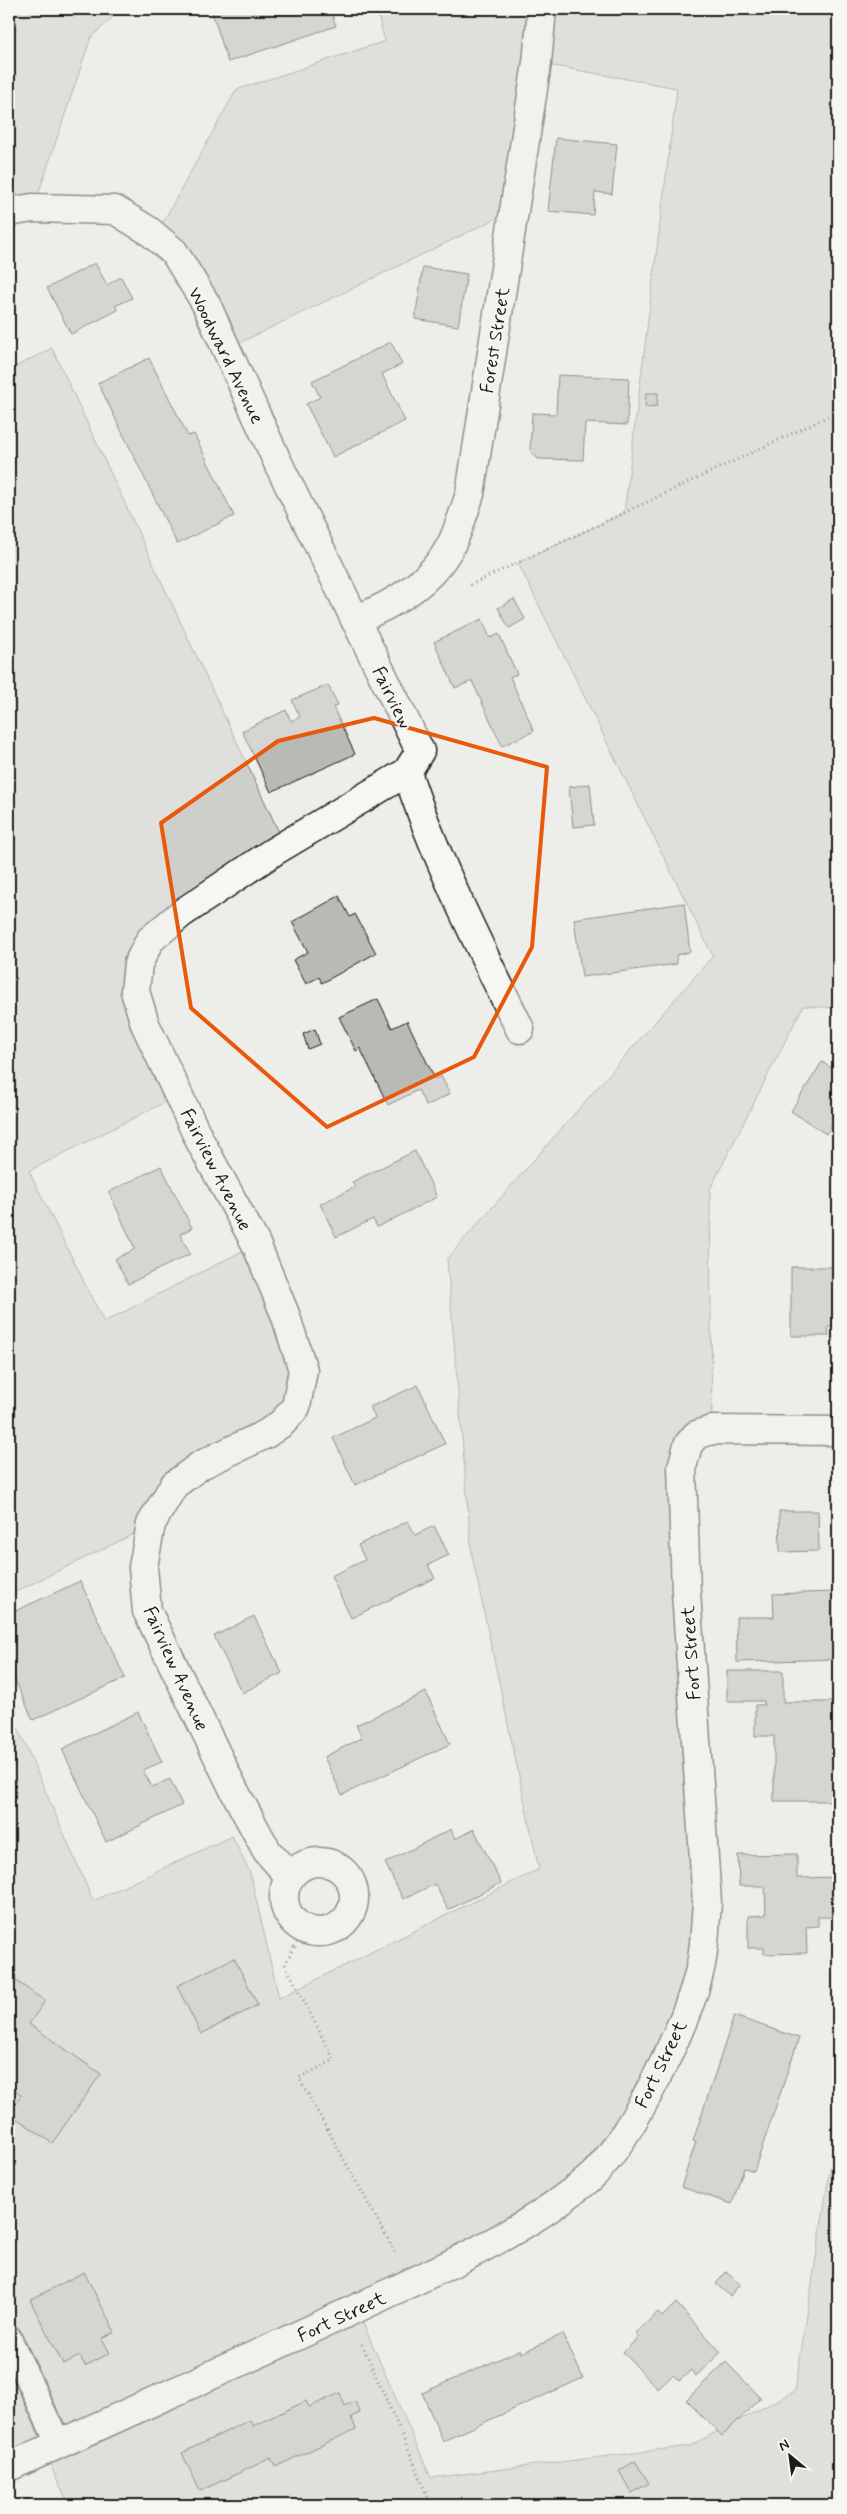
<svg xmlns="http://www.w3.org/2000/svg" width="847" height="2514" font-family="Mynerve,sans-serif">
<style>
.green{fill:#cececb;stroke:#757574}
.building{fill:#b9b9b6;stroke:#1c1c1c}
.lines{fill:none;stroke-linecap:round;stroke-linejoin:round}
.service-casing{stroke:#1c1c1c;stroke-width:28}
.minor-casing{stroke:#1c1c1c;stroke-width:31}
.path{stroke:#1c1c1c;stroke-width:3;stroke-dasharray:1 4;stroke-linecap:butt}
.service{stroke:#f6f6f2;stroke-width:24}
.minor{stroke:#f6f6f2;stroke-width:28}
.marked{fill:none;stroke:#e8590c;stroke-width:4;stroke-linejoin:round}
.labels{text-anchor:middle;stroke-width:4;stroke-linejoin:round;paint-order:stroke}
.street-label{font-size:19px;fill:#1c1c1c;stroke:#f6f6f2}
</style>
<rect width="100%" height="100%" fill="#edede9"/>
<filter id="ink" filterUnits="userSpaceOnUse"><feTurbulence type="fractalNoise" baseFrequency=".02" numOctaves="2"/><feDisplacementMap in="SourceGraphic" scale="10" xChannelSelector="R" yChannelSelector="G"/><feConvolveMatrix kernelMatrix="1 2 1 2 8 2 1 2 1" color-interpolation-filters="sRGB"/></filter>
<g filter="url(#ink)">
<!-- green -->
<g class="green">
<polygon points="9,9 122,9 91,37 33,210 9,216"/>
<polygon points="376,9 838,9 838,1008 803,1006 710,1189 712,1430 688,1445 700,1970 592,2176 358,2312 431,2478 690,2446 795,2391 838,2119 838,2505 69,2505 44,2452 20,2462 9,2438 9,1707 93,1901 232,1836 250,1873 279,1998 539,1869 472,1556 447,1259 713,956 518,563 624,513 677,88 537,63 514,210 227,349 152,242 236,90 385,41"/>
<polygon points="52,348 285,845 138,964 179,1095 29,1171 104,1322 256,1244 283,1315 296,1405 230,1451 144,1529 9,1595 9,370"/>
</g>
<!-- building -->
<g class="building">
<polygon points="211,9 330,9 336,26 228,62"/>
<polygon points="556,138 617,144 612,194 595,192 593,215 548,211"/>
<polygon points="95,263 107,285 121,277 132,298 115,306 118,310 71,334 47,288"/>
<polygon points="423,267 467,274 458,326 415,319"/>
<polygon points="391,342 402,364 382,374 405,421 333,457 306,404 320,397 312,381"/>
<polygon points="149,358 188,436 194,434 234,516 177,544 98,383"/>
<polygon points="558,375 629,378 627,425 585,423 583,460 538,459 530,450 532,413 556,414"/>
<polygon points="646,393 658,393 657,406 645,407"/>
<polygon points="514,599 525,619 509,628 498,608"/>
<polygon points="482,619 490,638 499,634 517,674 510,677 534,731 502,746 472,681 455,688 434,642"/>
<polygon points="328,685 338,705 333,707 355,754 271,792 242,731 286,710 291,721 300,717 292,700"/>
<polygon points="590,784 594,825 573,827 569,787"/>
<polygon points="339,896 350,917 355,914 376,953 322,983 319,977 306,984 293,960 308,952 292,922"/>
<polygon points="684,903 690,952 676,955 677,964 582,977 574,919"/>
<polygon points="378,999 392,1028 407,1021 435,1079 441,1076 450,1094 426,1106 418,1090 388,1105 360,1048 356,1051 339,1017"/>
<polygon points="315,1029 320,1044 308,1049 303,1034"/>
<polygon points="838,1061 838,1116 826,1134 791,1111 822,1062 833,1069"/>
<polygon points="415,1151 437,1197 377,1227 373,1219 336,1237 320,1204 355,1187 352,1182"/>
<polygon points="161,1166 192,1228 180,1234 190,1254 128,1284 115,1259 135,1249 109,1192"/>
<polygon points="791,1267 838,1267 838,1327 828,1327 829,1336 791,1336"/>
<polygon points="418,1385 445,1444 355,1485 333,1438 375,1418 370,1407"/>
<rect x="835" y="1497" width="3" height="55"/>
<polygon points="779,1511 818,1511 819,1551 780,1552"/>
<polygon points="408,1521 415,1535 434,1526 449,1555 428,1565 435,1578 351,1618 331,1576 365,1560 358,1545"/>
<polygon points="80,1581 125,1678 33,1720 9,1667 9,1614"/>
<polygon points="834,1592 835,1606 838,1606 838,1659 737,1662 736,1617 774,1617 773,1594"/>
<polygon points="254,1616 282,1673 242,1693 214,1636"/>
<polygon points="727,1671 783,1671 783,1702 836,1702 835,1801 774,1801 774,1736 755,1736 755,1705 764,1705 764,1701 727,1701"/>
<polygon points="426,1692 450,1744 342,1795 324,1757 362,1738 356,1725"/>
<polygon points="138,1712 162,1762 143,1770 152,1787 170,1779 182,1805 106,1842 62,1749"/>
<polygon points="451,1829 455,1839 474,1829 501,1883 448,1910 435,1884 403,1899 385,1863"/>
<polygon points="797,1854 797,1878 838,1877 838,1917 818,1917 818,1926 806,1927 807,1953 764,1954 764,1948 748,1948 748,1916 766,1915 765,1886 739,1886 738,1855"/>
<polygon points="234,1958 258,2005 201,2034 177,1986"/>
<polygon points="9,1976 45,2001 29,2024 101,2074 52,2143 9,2113 21,2095 9,2086"/>
<polygon points="734,2016 799,2038 754,2171 744,2168 732,2204 681,2187 696,2142 693,2141"/>
<polygon points="84,2272 115,2332 102,2338 110,2353 85,2366 80,2356 63,2364 30,2300"/>
<polygon points="726,2272 740,2284 730,2296 716,2284"/>
<polygon points="676,2303 721,2352 696,2376 691,2370 679,2381 673,2375 658,2389 623,2352 639,2337 635,2333 658,2312 662,2317"/>
<polygon points="563,2334 583,2378 443,2441 422,2393 520,2350 521,2353"/>
<polygon points="726,2362 761,2398 722,2436 686,2400"/>
<polygon points="340,2393 345,2406 355,2401 360,2413 351,2417 356,2429 275,2467 271,2458 200,2491 182,2453 250,2420 253,2426 306,2401 309,2407"/>
<polygon points="635,2461 649,2483 632,2493 619,2471"/>
<polygon points="28,2498 32,2505 11,2505"/>
</g>
<g class="lines">
<!-- service casing -->
<g class="service-casing">
<polyline id="service" points="9,2338 59,2445"/>
</g>
<!-- minor casing -->
<g class="minor-casing">
<g id="minor">
<polyline points="9,212 32,208 115,210 149,231 174,252 206,304 278,463 420,751 407,772 273,852 182,913 150,940 138,964 135,991 145,1024 200,1141 256,1244 285,1314 303,1370 296,1407 282,1423 266,1434 201,1465 174,1485 151,1524 143,1567 147,1611 235,1792 267,1851 290,1877"/>
<path d="M355,620C394,604 431,583 451,545C459,529 464,511 470,494L537,63L542,9"/>
<path d="M407,772C436,861 479,945 520,1029"/>
<circle cx="319" cy="1897" r="35"/>
<path d="M9,2467C135,2409 263,2353 389,2293C449,2265 511,2237 565,2197C574,2190 584,2184 592,2176C630,2140 689,2021 700,1969C705,1948 705,1925 707,1903L686,1592L682,1467L688,1445L696,1435L712,1430L838,1431"/>
</g>
</g>
<!-- path -->
<g class="path">
<polyline points="470,585 838,412"/>
<polyline points="304,1929 285,1964 334,2060 299,2078 395,2252"/>
<polyline points="362,2344 418,2472 430,2505"/>
</g>
<!-- service -->
<use href="#service" class="service"/>
<!-- minor -->
<use href="#minor" class="minor"/>
</g>
</g>
<!-- marked area -->
<path d="M0 0H847V2514H0ZM374,718L547,767L532,947L474,1057L327,1127L191,1008L161,823L278,741Z" fill="#edede9" fill-opacity=".55" fill-rule="evenodd"/>
<path class="marked" d="M374,718L547,767L532,947L474,1057L327,1127L191,1008L161,823L278,741Z"/>
<g class="labels">
<!-- street labels -->
<g class="street-label">
<text transform="translate(494 340) rotate(-81)" y="7">Forest Street</text>
<text transform="translate(227 355) rotate(64)" y="7">Woodward Avenue</text>
<text transform="translate(393 697) rotate(64)" y="7">Fairview</text>
<text transform="translate(217 1169) rotate(63)" y="7">Fairview Avenue</text>
<text transform="translate(690 1653) rotate(-94)" y="7">Fort Street</text>
<text transform="translate(177 1668) rotate(66)" y="7">Fairview Avenue</text>
<text transform="translate(660 2064) rotate(-64)" y="7">Fort Street</text>
<text transform="translate(341 2316) rotate(-25)" y="7">Fort Street</text>
</g>
</g>
<!-- margin -->
<rect width="847" height="2514" fill="none" stroke="#f6f6f2" stroke-width="30"/>
<rect x="15" y="15" width="817" height="2484" fill="none" stroke="#1c1c1c" stroke-width="2" filter="url(#ink)"/>
<!-- north arrow -->
<g transform="translate(790 2456) rotate(331)" stroke="#f6f6f2" stroke-width="4" paint-order="stroke">
<path d="M0-4L9 19L0 12L-9 19Z" fill="#1c1c1c"/>
<text y="-8" font-size="14" font-weight="bold" text-anchor="middle" fill="#1c1c1c">N</text>
</g>
</svg>
